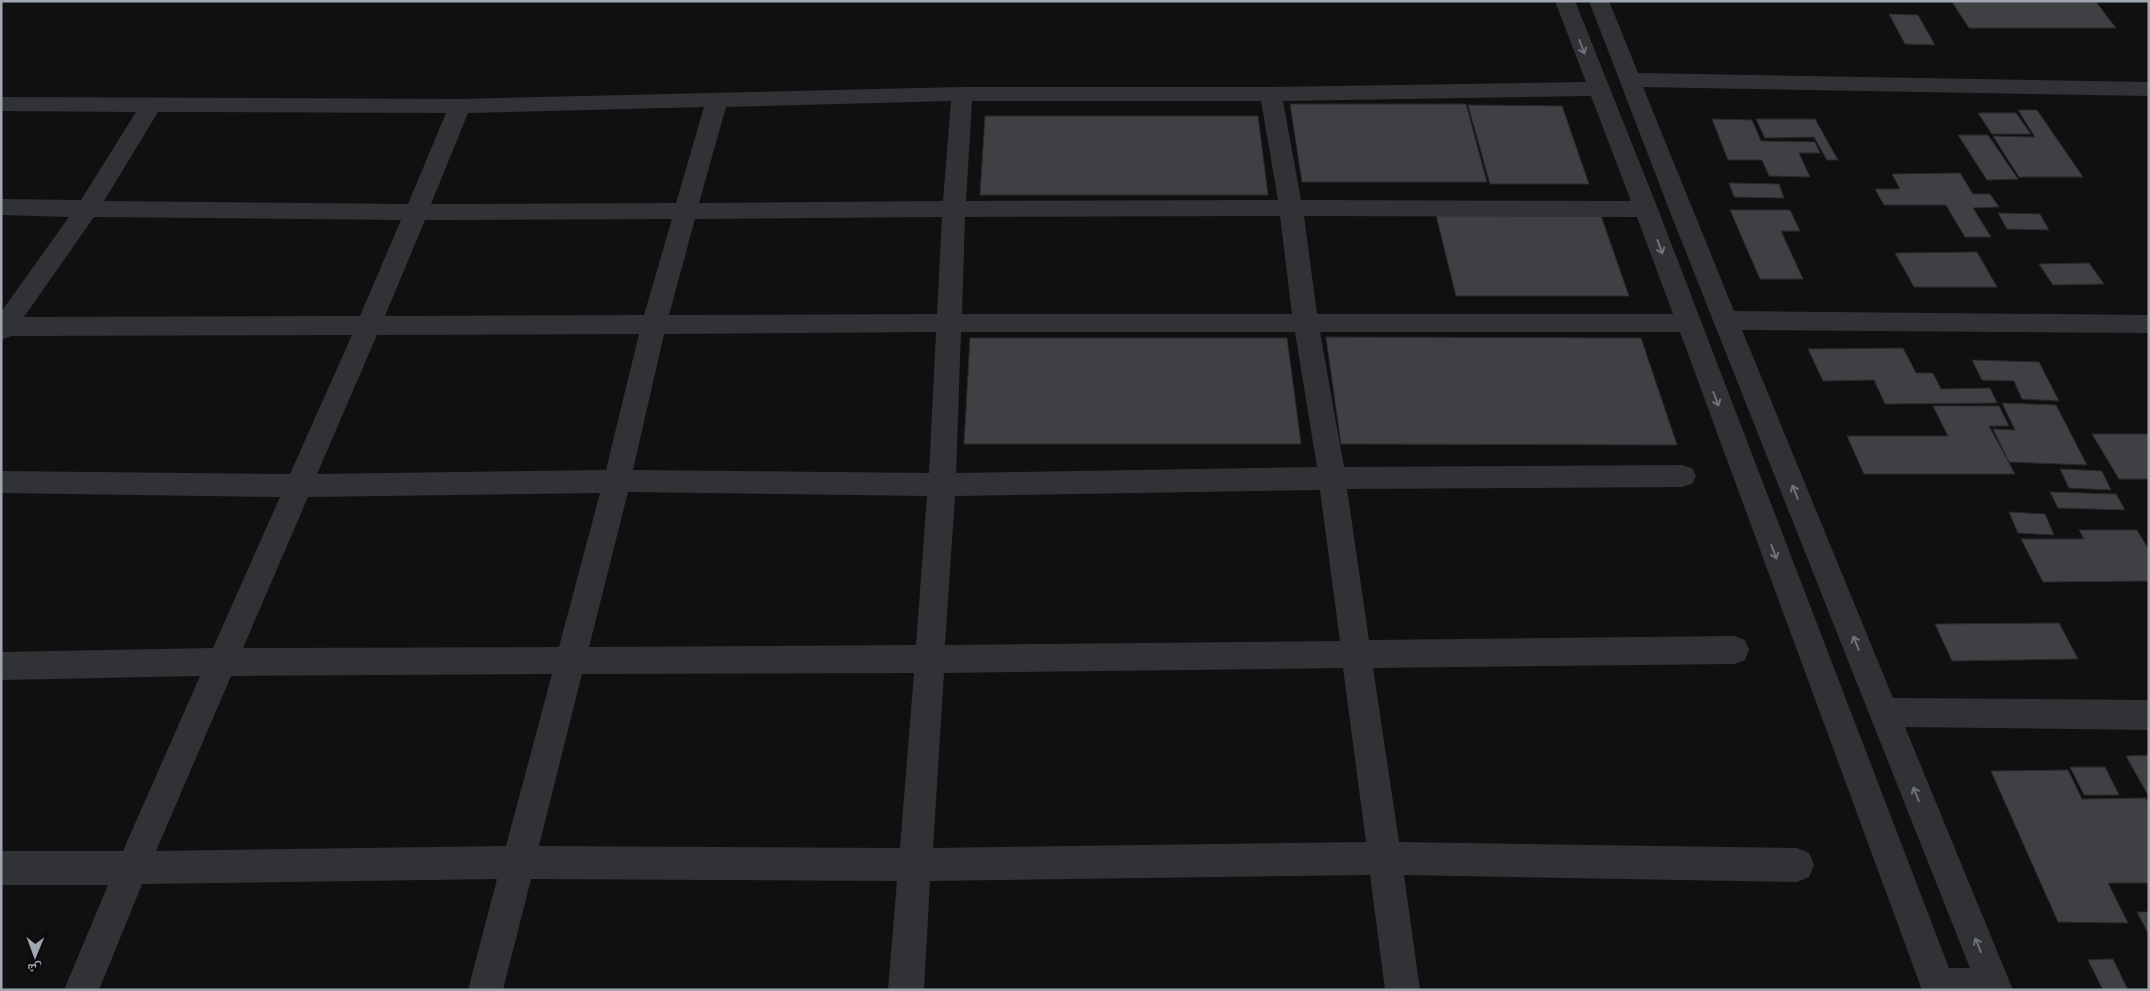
<svg xmlns="http://www.w3.org/2000/svg" width="2150" height="991" font-family="Figtree,'Noto Naskh Arabic',sans-serif">
<style>
.building{fill:#3f4044;stroke:#2a2a2d}
.lines{fill:none;stroke-linecap:round;stroke-linejoin:round}
.minor{fill:#313236;fill-rule:evenodd}
.oneway{stroke:#6f727a}
</style>
<rect width="100%" height="100%" fill="#101011"/>
<!-- building -->
<g class="building">
<polygon points="1952,2 2096,2 2116,28 1969,28"/>
<polygon points="1889,14 1918,15 1935,45 1905,44"/>
<polygon points="1290,104 1466,104 1487,182 1302,182"/>
<polygon points="1468,105 1562,106 1589,184 1490,184"/>
<polygon points="2018,110 2037,110 2083,177 2019,177 1993,136 2035,137"/>
<polygon points="1978,113 2016,113 2031,134 1992,134"/>
<polygon points="985,116 1258,116 1268,195 980,195"/>
<polygon points="1712,119 1752,120 1761,141 1815,142 1820,153 1799,153 1810,177 1769,176 1762,160 1728,160"/>
<polygon points="1756,119 1815,119 1838,160 1827,160 1814,137 1765,138"/>
<polygon points="1958,135 1988,135 2018,179 1987,180"/>
<polygon points="1960,173 1973,194 1990,194 1999,207 1973,208 1991,237 1965,237 1946,205 1884,205 1875,189 1900,189 1892,174"/>
<polygon points="1729,183 1779,184 1784,198 1734,197"/>
<polygon points="1434,207 1598,207 1629,296 1456,296"/>
<polygon points="1730,210 1790,210 1800,231 1781,231 1803,279 1760,279"/>
<polygon points="1998,213 2040,214 2049,230 2007,229"/>
<polygon points="1977,252 1997,287 1914,287 1895,253"/>
<polygon points="2089,263 2104,284 2053,285 2039,264"/>
<polygon points="1326,337 1641,338 1677,445 1341,444"/>
<polygon points="970,338 1287,338 1301,444 964,444"/>
<polygon points="1903,348 1916,373 1933,373 1941,389 1990,388 1997,403 1885,404 1874,380 1823,381 1808,349"/>
<polygon points="1972,360 2039,362 2059,401 2022,399 2014,381 1982,380"/>
<polygon points="2002,403 2056,405 2087,465 2009,462 1993,429 2015,430"/>
<polygon points="1933,406 1999,406 2009,426 1989,426 2015,474 1864,474 1847,436 1948,436"/>
<polygon points="2092,434 2149,434 2149,479 2119,479"/>
<polygon points="2060,469 2102,471 2111,490 2069,488"/>
<polygon points="2050,492 2116,494 2125,510 2058,508"/>
<polygon points="2009,512 2045,514 2054,535 2018,533"/>
<polygon points="2079,530 2137,530 2149,550 2149,581 2043,582 2021,539 2084,539"/>
<polygon points="2059,623 2078,659 1952,661 1935,624"/>
<polygon points="2149,755 2149,797 2126,756"/>
<polygon points="2070,767 2105,767 2119,795 2084,795"/>
<polygon points="2068,770 2082,799 2146,798 2149,804 2149,883 2108,883 2128,923 2058,922 1991,771"/>
<polygon points="2137,912 2149,912 2149,935"/>
<polygon points="2113,959 2128,990 2103,990 2088,960"/>
</g>
<g class="lines">
<!-- minor -->
<path class="minor" d="M1555,1H1575L1658,209L1949,968H1970L1672,217L1589,1H1609L1638,73L2149,82V96L1643,87L1734,311L2149,315V333L1742,330L1893,698L2149,700V730L1905,727L2013,990H1922L1680,332H1320L1344,467L1682,465L1692,468L1696,476L1692,484L1682,487L1347,489L1369,640L1734,636L1745,640L1749,650L1745,660L1734,664L1373,668L1399,842L1797,848L1809,853L1814,865L1809,877L1797,882L1404,875L1420,990H1385L1370,875L930,881L924,990H888L897,881L531,879L503,990H468L497,879L142,884L99,990H64L108,885H1V851H123L200,676L1,680V652L213,648L280,497L1,493V471L290,474L352,335L11,336L1,340V312L69,217L1,215V199L81,200L136,112L1,111V97L460,99L962,87H1271L1586,82ZM1591,96L1631,201L1301,200L1283,101ZM951,101L943,201L699,203L726,107ZM972,101H1261L1278,200L966,201ZM704,107L676,203L431,204L468,113ZM158,112L446,113L408,204L104,201ZM1280,216L1292,314H962L965,217ZM1304,216L1637,217L1673,314H1317ZM94,217L401,220L360,316L24,317ZM942,217L937,314L669,315L695,219ZM672,219L644,315L385,316L425,220ZM936,332L929,473L633,470L664,334ZM961,332H1295L1317,467L956,473ZM639,334L606,470L317,474L377,335ZM1320,490L1340,641L945,645L955,496ZM628,492L927,496L916,645L589,647ZM600,493L559,647L243,648L308,497ZM1343,668L1366,842L933,848L944,673ZM914,673L900,848L539,846L582,674ZM552,674L506,846L156,851L231,676Z"/>
</g>
<!-- one-way arrows -->
<defs><path id="oneway-shaft" d="M-6 0H5M1.5-3L5.5 0L1.5 3" fill="none" stroke-width="1.6" stroke-linecap="round" stroke-linejoin="round" transform="scale(1.25)"/></defs>
<g class="oneway">
<use href="#oneway-shaft" transform="translate(1582 47) rotate(69)"/>
<use href="#oneway-shaft" transform="translate(1660 247) rotate(70)"/>
<use href="#oneway-shaft" transform="translate(1716 399) rotate(69)"/>
<use href="#oneway-shaft" transform="translate(1795 492) rotate(-112)"/>
<use href="#oneway-shaft" transform="translate(1774 552) rotate(69)"/>
<use href="#oneway-shaft" transform="translate(1856 643) rotate(-112)"/>
<use href="#oneway-shaft" transform="translate(1916 794) rotate(-112)"/>
<use href="#oneway-shaft" transform="translate(1978 945) rotate(-112)"/>
</g>
<!-- border -->
<rect width="2150" height="991" fill="none" stroke="#a1a7b2" stroke-width="5"/>
<!-- north arrow -->
<g transform="translate(35 956) rotate(181)" stroke="#0b0b0c" stroke-width="4" paint-order="stroke">
<path d="M0-4L9 19L0 12L-9 19Z" fill="#a1a7b2"/>
<text y="-8" font-size="14" font-weight="bold" text-anchor="middle" fill="#a1a7b2">ش</text>
</g>
</svg>
